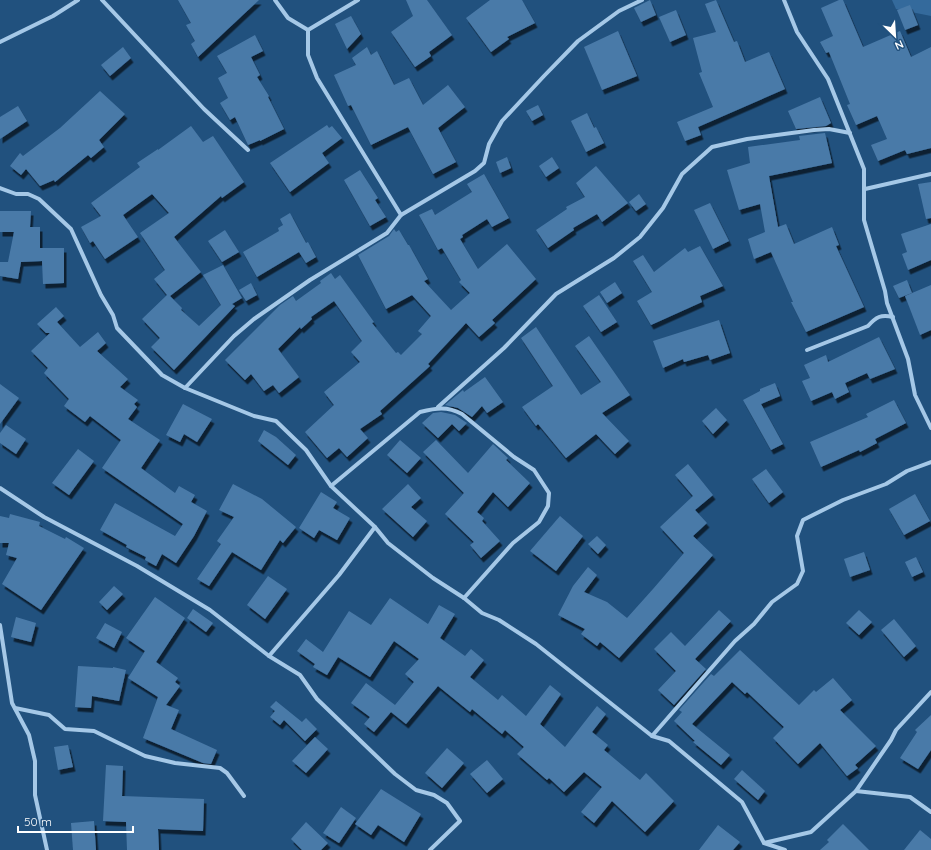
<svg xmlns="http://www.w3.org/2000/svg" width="931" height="850" font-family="Quicksand,sans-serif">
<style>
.green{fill:#346a9c}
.building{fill:#4a7aa8;filter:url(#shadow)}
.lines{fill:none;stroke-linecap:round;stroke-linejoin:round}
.street{stroke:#a5c8e7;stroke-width:4}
</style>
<defs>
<filter id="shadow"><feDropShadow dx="2.5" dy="4.5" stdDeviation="0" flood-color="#0009"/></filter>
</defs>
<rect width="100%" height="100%" fill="#21517e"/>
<!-- green -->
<polygon class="green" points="892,0 931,0 931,16 896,9"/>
<!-- building -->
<g class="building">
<polygon points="178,0 259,0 198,57 191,44 195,41 186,25 191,23"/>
<polygon points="406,0 427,0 452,35 429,52 431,56 415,67 391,32 413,16"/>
<polygon points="490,0 522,0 535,23 507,37 509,39 491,52 466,18"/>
<polygon points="650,0 656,15 641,22 634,8"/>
<polygon points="716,0 734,42 737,41 745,62 769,52 785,89 698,127 701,135 685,141 677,122 713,107 699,73 702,72 693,38 716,32 705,4"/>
<polygon points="839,0 843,0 863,47 900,31 911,57 931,47 931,148 907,154 905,150 878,161 871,145 887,139 877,116 856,125 847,105 850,104 829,52 826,53 820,42 833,36 821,8"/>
<polygon points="910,5 918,25 905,30 897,10"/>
<polygon points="676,10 686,35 670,42 659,17"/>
<polygon points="351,16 361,34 347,49 335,24"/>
<polygon points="618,31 637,76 602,90 584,47"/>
<polygon points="255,35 263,51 251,57 260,75 257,77 269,96 268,97 284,129 260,141 260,140 248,145 235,117 230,120 220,103 228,98 218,78 227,73 217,56"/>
<polygon points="123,47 131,58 110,76 101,65"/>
<polygon points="367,47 371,55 377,51 394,85 409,78 423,105 448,85 465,107 438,128 456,162 433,174 408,127 371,145 351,105 348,106 334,75 356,65 352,58"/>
<polygon points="100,91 125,114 99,140 104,147 91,158 88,155 55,182 54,180 40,186 26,169 21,175 10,166 20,153 23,156 60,128"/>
<polygon points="820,97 831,123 826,126 796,129 788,111"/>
<polygon points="538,105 543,115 532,121 526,111"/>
<polygon points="18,106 27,121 0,139 0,117"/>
<polygon points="587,113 594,128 596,127 604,143 586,152 571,121"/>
<polygon points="327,125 329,128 332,126 342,138 322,153 329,163 290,192 270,163"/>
<polygon points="191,126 203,142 213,136 244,182 222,198 221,196 174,237 201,272 170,296 182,308 181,310 199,326 221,305 203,275 223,265 242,298 232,304 235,306 174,370 151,347 160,338 142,319 167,295 154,279 165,270 140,233 169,213 152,194 123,215 138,237 105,259 93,241 90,243 81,227 101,216 91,203 140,167 137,163 158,149 158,150"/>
<polygon points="825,133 832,163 769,176 778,227 786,224 794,244 832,227 839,245 836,246 864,307 806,332 791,302 793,302 771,252 754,259 748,239 765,232 760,204 739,210 727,170 750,163 748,147 800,140 799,136"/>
<polygon points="507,157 511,168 500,173 496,162"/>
<polygon points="552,157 559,168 546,177 539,166"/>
<polygon points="596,166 628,203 602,222 597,214 573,228 574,230 548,248 536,230 567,209 566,207 585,197 576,183"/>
<polygon points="360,170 378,198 375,200 386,217 370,226 344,180"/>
<polygon points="484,174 509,218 492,227 487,219 462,235 463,237 460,239 478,269 507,244 536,279 492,320 495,323 479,337 466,323 428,364 430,366 380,411 382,414 360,429 368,438 347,457 339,448 327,458 305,432 334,405 324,392 360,362 351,352 362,341 334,301 311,317 312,319 301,329 300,327 278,349 299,377 279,393 273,385 264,391 251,374 245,380 225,360 280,305 293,296 296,301 321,283 320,281 331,273 335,279 340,275 374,322 372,323 396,353 398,352 401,355 422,334 418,331 431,316 412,295 386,309 358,255 389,236 394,229 396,232 399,230 408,245 409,245 428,279 424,281 451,310 470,293 459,282 461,280 442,248 438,250 419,215 432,209 435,215 472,192 467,184"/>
<polygon points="931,182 931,218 926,219 918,184"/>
<polygon points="639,194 646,204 636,211 629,202"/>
<polygon points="710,203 729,241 713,249 694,210"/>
<polygon points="0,211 31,211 30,227 40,227 40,248 64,248 64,283 43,284 42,261 21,262 18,279 0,276 0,262 8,262 14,232 0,232"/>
<polygon points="290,213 306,243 308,242 316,257 306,263 299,252 257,277 243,252 279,231 278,228 283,225 280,219"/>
<polygon points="931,224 931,260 908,270 902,254 907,252 901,234"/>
<polygon points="225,230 239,252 222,262 208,241"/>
<polygon points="700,246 723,286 700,296 702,302 651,325 637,301 652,292 633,261 643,255 654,272 685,248 688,252"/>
<polygon points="907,280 912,293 899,298 893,286"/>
<polygon points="615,282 622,293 607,303 600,292"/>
<polygon points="251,283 257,295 246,301 239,290"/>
<polygon points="931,285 931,330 920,335 905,296"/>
<polygon points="599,295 617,322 601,332 583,306"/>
<polygon points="56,307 64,316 57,322 80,347 98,332 106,343 97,351 128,379 120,387 138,400 134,404 137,407 128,419 160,440 141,468 175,493 179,486 195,495 191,502 207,511 194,536 176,563 162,554 156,566 145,560 146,557 126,547 127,545 100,530 115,503 175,536 183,524 102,468 121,440 90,416 85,422 64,406 69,399 44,373 48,368 31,351 50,333 46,333 37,324"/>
<polygon points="719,320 730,353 710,360 708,355 684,362 683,359 663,368 653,341"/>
<polygon points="536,327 581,395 601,382 575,346 589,336 630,395 602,413 629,441 615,454 596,434 566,458 538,424 536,426 522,407 553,386 521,338"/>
<polygon points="879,337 895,369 870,379 867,373 845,383 849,392 835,399 832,392 811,401 802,381 810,378 804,365 826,355 828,362"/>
<polygon points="485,377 503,402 487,413 482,406 472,417 458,408 445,405 463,390 464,392"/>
<polygon points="775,383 780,396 761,404 783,444 771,450 743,400 760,391 760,389"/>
<polygon points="0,384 19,398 0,424"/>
<polygon points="894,400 906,423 875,439 877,443 860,452 859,450 821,467 810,442 868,417 866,414"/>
<polygon points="183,404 212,419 197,442 184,434 180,442 166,435"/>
<polygon points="716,408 727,420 713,434 702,421"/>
<polygon points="441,412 455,415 467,423 459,431 452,424 438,438 422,423 433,413"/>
<polygon points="6,425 26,439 16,454 0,443 0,433"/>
<polygon points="264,430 276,437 296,455 288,465 258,441"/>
<polygon points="400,440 421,458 407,473 387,455"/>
<polygon points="436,440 468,473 493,444 508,458 506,460 530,483 508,507 493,492 477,512 484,518 482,521 500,541 481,558 470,545 474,542 445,514 464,493 423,452"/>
<polygon points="78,449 94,461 69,495 52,483"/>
<polygon points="688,464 713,495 695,510 707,523 693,536 713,555 619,658 600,642 597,646 581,634 585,629 558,615 573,586 588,567 597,575 584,592 607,602 627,618 653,589 684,553 660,527 693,496 675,475"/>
<polygon points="766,469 783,492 769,503 752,479"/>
<polygon points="233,484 262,499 296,527 283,543 280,540 261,570 232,552 209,586 197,579 221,544 217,541 234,517 219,510"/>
<polygon points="408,484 421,498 411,507 427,521 413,537 382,509"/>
<polygon points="321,492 337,502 333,508 350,518 337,540 319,530 314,538 299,528"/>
<polygon points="915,494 930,521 904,535 889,509"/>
<polygon points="10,514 40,522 39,526 65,539 66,537 84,548 41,610 2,584 17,558 6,555 9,543 0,543 0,516 9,518"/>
<polygon points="560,516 583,536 556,571 530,551"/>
<polygon points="597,536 606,545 598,554 588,544"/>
<polygon points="864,552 870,570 850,577 844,559"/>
<polygon points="916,557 923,572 912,577 905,562"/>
<polygon points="268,576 287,589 265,619 247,605"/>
<polygon points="114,586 123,594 107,610 99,602"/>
<polygon points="155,597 185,618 156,662 178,678 175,682 180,686 166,705 179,710 171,729 217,750 211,764 203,763 143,738 158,697 128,678 145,651 126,638"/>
<polygon points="390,598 428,624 439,605 455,614 440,638 465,656 471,649 484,660 470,677 498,700 502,695 526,716 550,685 561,694 540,724 565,747 597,706 606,714 592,732 608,745 604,750 640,780 646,773 674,801 645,832 612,801 594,823 581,812 602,787 584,772 564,792 549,778 547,780 517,754 524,747 505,730 502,734 472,709 470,712 438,686 406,724 391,712 374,732 364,724 370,717 351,703 366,683 395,705 414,682 405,674 419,659 394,641 370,677 338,657 327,675 313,667 315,664 297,651 306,639 323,652 349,611 371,625"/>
<polygon points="193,609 213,623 206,632 187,618"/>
<polygon points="719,610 731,621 695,659 706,669 674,705 658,690 676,671 654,649 671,632 685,646"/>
<polygon points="859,610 872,622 859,635 846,623"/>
<polygon points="16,617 36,623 31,642 11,637"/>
<polygon points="894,619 916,646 904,657 881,630"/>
<polygon points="105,623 122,632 114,648 96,638"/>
<polygon points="740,650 799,705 814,690 816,692 833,678 852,700 840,710 876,746 855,765 858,768 847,776 820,743 798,764 773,738 784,727 747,692 745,694 732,682 692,724 730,755 721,765 693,742 695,741 674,721 682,712 679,710 711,674 714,676"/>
<polygon points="78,666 113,668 113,667 126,670 119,701 92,696 91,708 75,707"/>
<polygon points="276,701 302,722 306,718 317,729 305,741 284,720 280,725 270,717 275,711 270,707"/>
<polygon points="931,715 931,750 918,769 900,758 917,732 915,730"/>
<polygon points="315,737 328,749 306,773 292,761"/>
<polygon points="68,745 73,767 58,770 54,747"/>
<polygon points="447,748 464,763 442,788 425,773"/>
<polygon points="487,760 503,779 487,793 470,774"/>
<polygon points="106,765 123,766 122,796 204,799 203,831 158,829 159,850 127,850 126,822 103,821"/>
<polygon points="742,770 765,791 758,800 734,779"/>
<polygon points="381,789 421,814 404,842 378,825 371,835 355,824"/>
<polygon points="341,807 356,818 339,843 323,833"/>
<polygon points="94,821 96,850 73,850 71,823"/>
<polygon points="306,822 328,843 321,850 302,850 291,839"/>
<polygon points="843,824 869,850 820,850 829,842 827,840"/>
<polygon points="718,825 740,842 733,850 699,850"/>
<polygon points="920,830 931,839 931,850 904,850"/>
</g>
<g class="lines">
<!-- street -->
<g class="street">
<polyline points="102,0 204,109 248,150"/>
<polyline points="275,0 288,18 308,30 358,0"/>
<polyline points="784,0 797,32 828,79 864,169 864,220 885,291 887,303 908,359 915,395 931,428"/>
<polyline points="0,42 53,16 78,0"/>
<polyline points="0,188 16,194 28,194 39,199 71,229 101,295 113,315 117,328 162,375 185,388 254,416 276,421 306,450 331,486 375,527 388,543 433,578 464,598 482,613 499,620 536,644 652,736 669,741 742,802 764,843 785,850"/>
<polyline points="865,189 931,174"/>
<polyline points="401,215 475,171 484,163 489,144 502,121 544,76 578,41 619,11 642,0"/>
<path d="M807,350L868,326C876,317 881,314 893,317"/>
<polyline points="185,388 234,336 254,319 310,280 387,233 401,215 317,78 308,55 308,30"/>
<polyline points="438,407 504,348 556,294 614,258 640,237 663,208 682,174 712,147 747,139 814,130 829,129 850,133"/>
<path d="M331,486L420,412C436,408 447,406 462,414L514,457L534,470L549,493L548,506L539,522L513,543L464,598"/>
<polyline points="0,488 44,517 137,566 210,610 269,656 339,575 375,527"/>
<polyline points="0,625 12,703 29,735 35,761 35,795 47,850"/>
<polyline points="269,656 300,675 317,699 395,774 416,790 434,795 447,803 460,821 430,850"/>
<polyline points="15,708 49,715 65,729 94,731 145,756 175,763 220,768 227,773 244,796"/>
<polyline points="652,736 735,641 754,624 772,602 797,584 803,571 797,536 803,520 843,500 886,484 907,471 931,462"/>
<polyline points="856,791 910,797 931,812"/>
<polyline points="764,843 811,832 856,791 891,740 896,730 931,692"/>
</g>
</g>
<!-- north arrow -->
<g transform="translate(895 36) rotate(155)" stroke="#21517e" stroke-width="3" paint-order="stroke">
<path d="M0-3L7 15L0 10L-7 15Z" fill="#ffffff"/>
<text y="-6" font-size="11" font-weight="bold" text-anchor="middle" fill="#ffffff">N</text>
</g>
<!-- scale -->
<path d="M18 826v6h115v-6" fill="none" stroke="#ffffff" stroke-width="2"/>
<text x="24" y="826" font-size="12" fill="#ffffff" stroke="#21517e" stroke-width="3" paint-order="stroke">50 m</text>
</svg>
